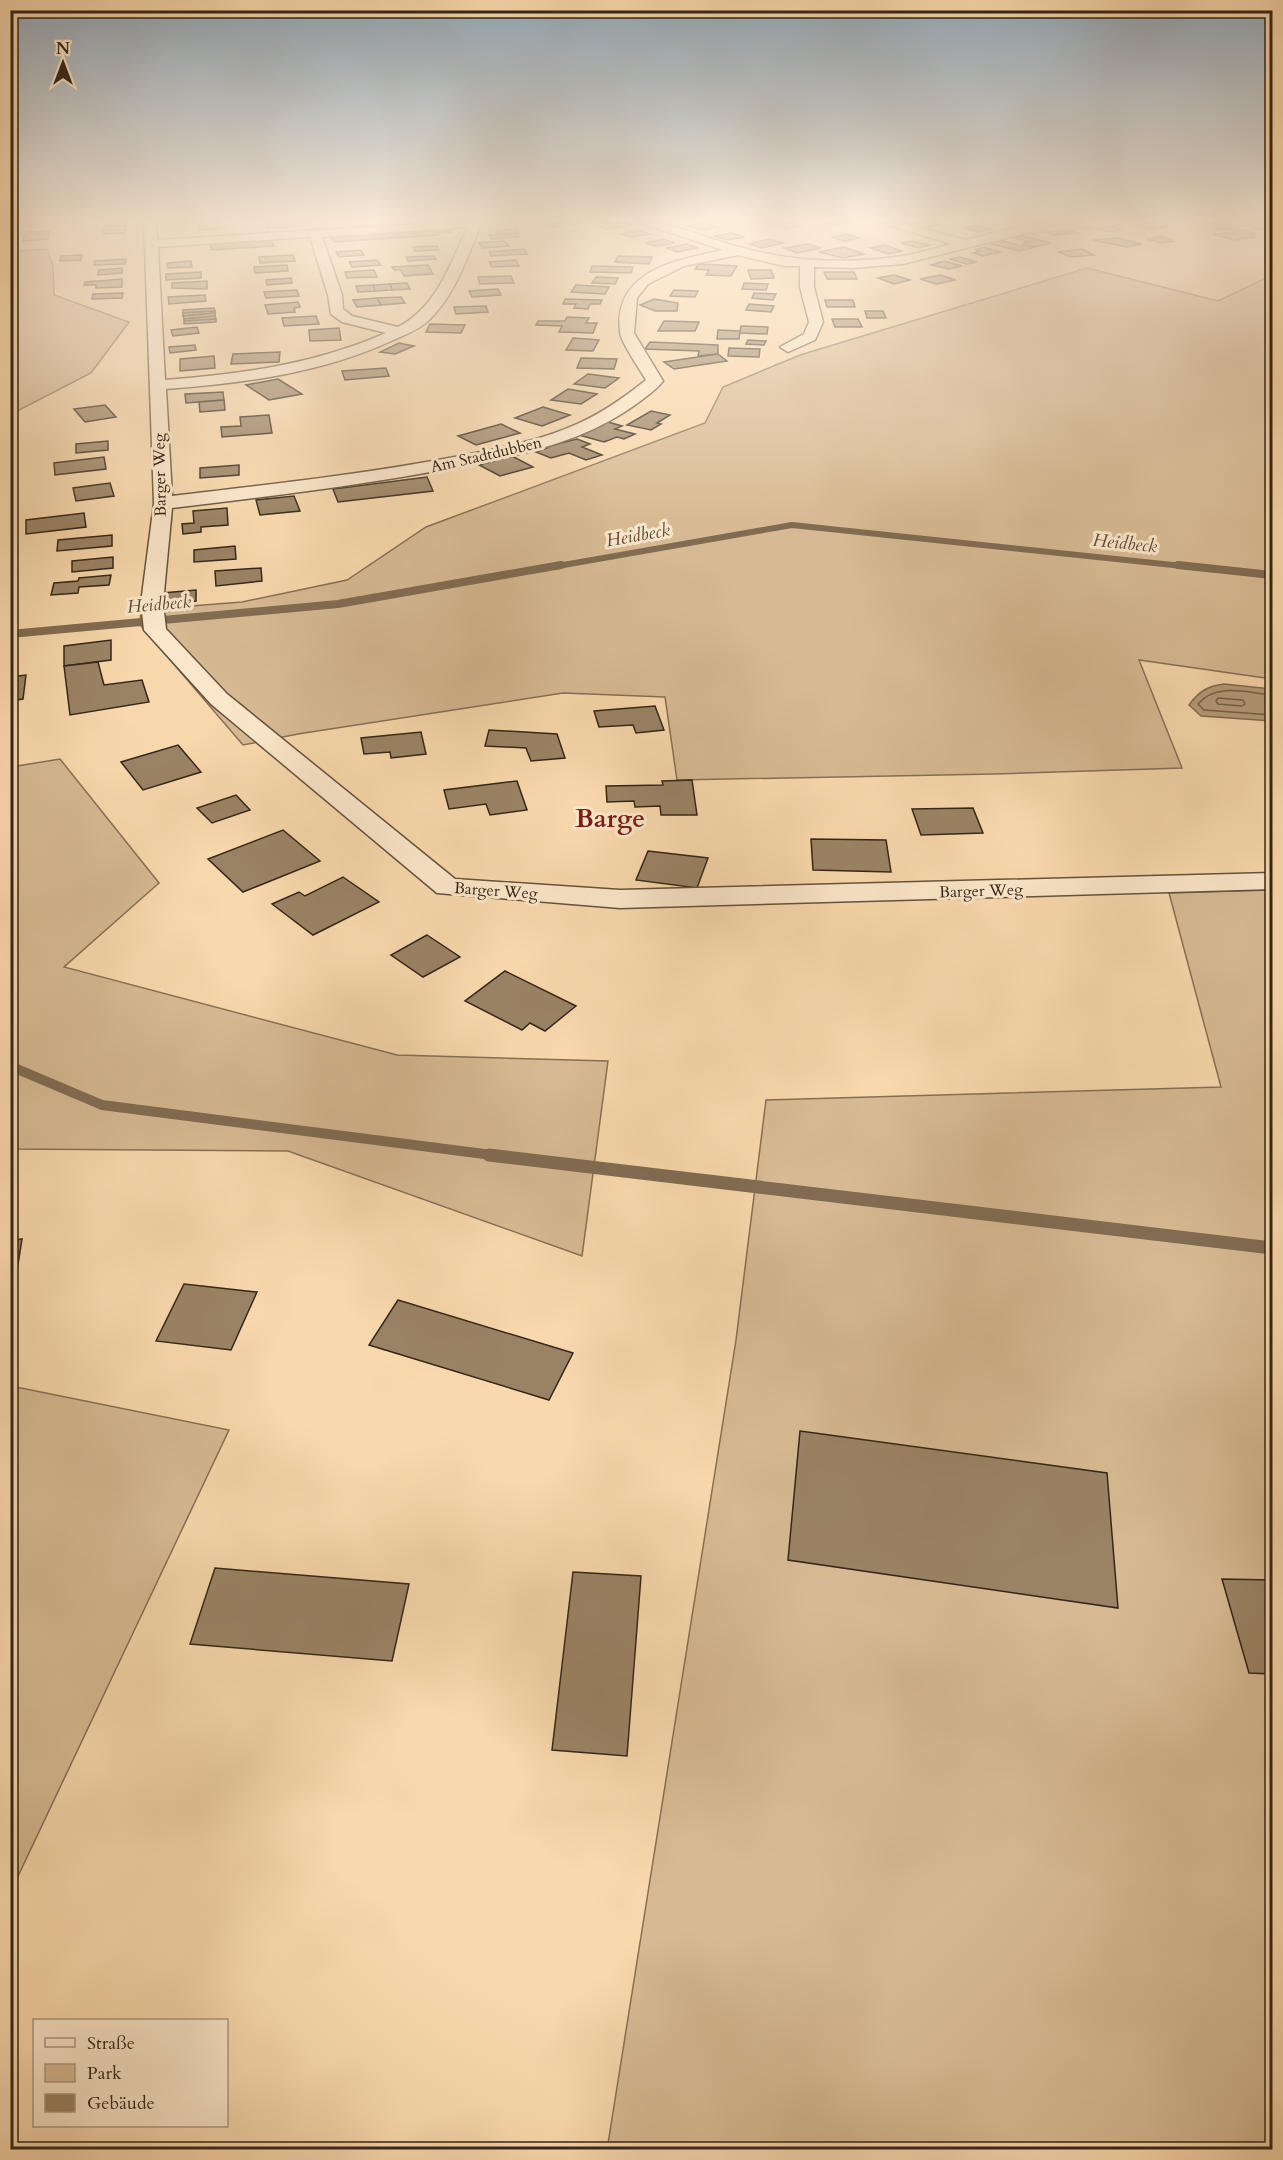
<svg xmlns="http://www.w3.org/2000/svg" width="1283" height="2160" font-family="Cardo,serif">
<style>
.green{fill:#d7ba93;stroke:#867056;stroke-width:1.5}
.water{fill:#b59b7a;stroke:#816c53;stroke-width:1.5}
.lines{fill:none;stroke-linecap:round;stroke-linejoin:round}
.shore{stroke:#74604a;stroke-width:1.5}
.stream-far3{stroke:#816c53;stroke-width:6}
.stream-far2{stroke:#816c53;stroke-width:8}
.stream-far1{stroke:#816c53;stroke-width:10}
.stream{stroke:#816c53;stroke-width:13}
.building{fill:#9a8365;stroke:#342619;stroke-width:1.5}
.minor-casing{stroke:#65523e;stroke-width:3}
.minor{fill:#fae6c9;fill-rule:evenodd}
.labels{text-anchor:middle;stroke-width:6;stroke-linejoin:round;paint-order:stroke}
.far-street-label{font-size:16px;fill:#342619;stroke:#fae6c9}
.far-water-label{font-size:18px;font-style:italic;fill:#5b4936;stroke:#fae6c9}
.district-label{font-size:26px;font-weight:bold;fill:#7a1f14;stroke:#fae6c9}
</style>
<rect width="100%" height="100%" fill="#f8d8ac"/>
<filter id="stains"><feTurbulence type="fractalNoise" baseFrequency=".00333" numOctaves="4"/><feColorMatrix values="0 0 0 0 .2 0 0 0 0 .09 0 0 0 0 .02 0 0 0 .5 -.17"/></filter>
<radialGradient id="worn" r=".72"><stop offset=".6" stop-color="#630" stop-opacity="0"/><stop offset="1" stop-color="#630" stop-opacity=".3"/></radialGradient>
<!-- green -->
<g class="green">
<polygon points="47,249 53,266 54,295 129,322 91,373 17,411 11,444 11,252"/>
<polygon points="1087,268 1218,301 1272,275 1272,679 1139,660 1182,768 994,774 677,780 665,697 563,693 298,734 243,745 141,626 140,610 242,602 347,580 426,527 705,423 723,387 800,355"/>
<polygon points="60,759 159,883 64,967 397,1055 608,1061 582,1256 288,1151 11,1149 11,767"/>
<polygon points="1272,890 1272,2149 607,2150 736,1340 766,1100 1221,1087 1169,893"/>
<polygon points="11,1386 229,1430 11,1891 10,1386"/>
</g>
<!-- water -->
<path class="water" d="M1224,684L1272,689V721L1201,716L1189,705C1199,691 1208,686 1224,684Z"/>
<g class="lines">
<!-- shore -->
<g class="shore">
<path d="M1272,695C1247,693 1217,682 1198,704L1204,710L1272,715"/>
<polygon points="1218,698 1243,700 1245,704 1242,706 1218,704 1216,701"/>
</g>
<!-- stream-far3 -->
<polyline class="stream-far3" points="552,567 792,525 1192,567"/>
<!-- stream-far2 -->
<g class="stream-far2">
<polyline points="1178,565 1272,575"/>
<polyline points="10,634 338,604 561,565"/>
</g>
<!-- stream-far1 -->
<polyline class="stream-far1" points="10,1066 102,1105 500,1156"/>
<!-- stream -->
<polyline class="stream" points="489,1155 1272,1248"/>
</g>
<!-- building -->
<g class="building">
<polygon points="199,220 219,220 218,229 198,230"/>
<polygon points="269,220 292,220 291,227 267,228"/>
<polygon points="577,220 604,220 554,227 547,224"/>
<polygon points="126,221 125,226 105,227 106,222"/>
<polygon points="929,221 941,224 922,228 910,224"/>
<polygon points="622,222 631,225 608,229 599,226"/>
<polygon points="786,222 799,226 787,228 774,224"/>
<polygon points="705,223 718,227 701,230 687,226"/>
<polygon points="1150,223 1164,227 1153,229 1138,225"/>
<polygon points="1209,223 1223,223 1233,229 1219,230"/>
<polygon points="1246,223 1272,223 1272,229 1253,229"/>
<polygon points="975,225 992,229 980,232 963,228"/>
<polygon points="1108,225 1122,230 1109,232 1095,228"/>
<polygon points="448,228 451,232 437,233 438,235 334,242 331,236"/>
<polygon points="1066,228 1077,233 1054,235 1043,230"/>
<polygon points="126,229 125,233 102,234 103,230"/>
<polygon points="516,229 519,233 497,234 494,231"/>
<polygon points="639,230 650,234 631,237 620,234"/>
<polygon points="1233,230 1249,230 1255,234 1249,234 1254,237 1234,240 1213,234 1236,233"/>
<polygon points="50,231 48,239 23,241 26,232"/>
<polygon points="515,233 519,237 492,239 489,235"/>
<polygon points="731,233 745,237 727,240 714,236"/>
<polygon points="847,234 859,238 844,241 832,237"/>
<polygon points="1022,236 1051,243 1035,247 1022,244 1029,242 1014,238"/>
<polygon points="1160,236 1174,241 1162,243 1147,239"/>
<polygon points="1118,238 1142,244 1127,247 1093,240"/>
<polygon points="663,239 675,243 656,246 645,243"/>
<polygon points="769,239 783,243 762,248 749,244"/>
<polygon points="271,240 274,246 212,250 210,244"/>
<polygon points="1000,240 1018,245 1035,247 1019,251 988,243"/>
<polygon points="505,241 509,246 483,248 478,243"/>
<polygon points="912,241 929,245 919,248 901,243"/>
<polygon points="687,244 697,248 677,252 667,248"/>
<polygon points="808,244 821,248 797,253 784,248"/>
<polygon points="885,245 902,251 888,254 871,248"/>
<polygon points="437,246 439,250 415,251 413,247"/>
<polygon points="844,247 864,254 843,258 819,252"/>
<polygon points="984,247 1000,252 983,256 973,253 981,251 975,250"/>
<polygon points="524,249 527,254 491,256 489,252"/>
<polygon points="1082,249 1094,255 1071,257 1058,252"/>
<polygon points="361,250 364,255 339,257 336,252"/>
<polygon points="82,255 81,260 60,261 61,256"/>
<polygon points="293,255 295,261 260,263 259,257"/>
<polygon points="434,256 436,259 408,261 406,257"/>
<polygon points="618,256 652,257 649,264 615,262"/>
<polygon points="960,257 977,262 967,264 949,259"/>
<polygon points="126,259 125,264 94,265 95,261"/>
<polygon points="377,260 381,265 352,267 349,262"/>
<polygon points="516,260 519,266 492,267 489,262"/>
<polygon points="191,261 192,267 168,268 167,263"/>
<polygon points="944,261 962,266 949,269 931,265"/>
<polygon points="699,264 737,266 731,276 706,275 709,270 695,269"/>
<polygon points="287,265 288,271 255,273 254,267"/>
<polygon points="428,265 433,274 404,276 401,270 394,270 392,267"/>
<polygon points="592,266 633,267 631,273 590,272"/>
<polygon points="122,268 122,273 98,275 99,270"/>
<polygon points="374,270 377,277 347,278 345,272"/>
<polygon points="748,270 771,270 774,278 751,279"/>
<polygon points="201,272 201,278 166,280 166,274"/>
<polygon points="824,272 854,272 857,279 827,279"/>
<polygon points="894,275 910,280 894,284 878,278"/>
<polygon points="940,275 956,280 936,284 920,279"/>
<polygon points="511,276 514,283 480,284 478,277"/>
<polygon points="596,277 618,278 615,284 592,283"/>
<polygon points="291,278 292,283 267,285 266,280"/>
<polygon points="122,279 122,287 96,288 96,285 84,285 85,282"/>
<polygon points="207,281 207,289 172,288 172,283"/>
<polygon points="407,283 410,289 392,290 390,284"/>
<polygon points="744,283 768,284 766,290 742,289"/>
<polygon points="390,284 392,290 375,291 373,285"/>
<polygon points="373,285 375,291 358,292 356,286"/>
<polygon points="576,285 609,287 605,294 571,292"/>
<polygon points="498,289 501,295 472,297 469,291"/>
<polygon points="297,290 299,296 266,298 264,292"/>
<polygon points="674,290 698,291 695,297 670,296"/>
<polygon points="123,293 122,298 92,299 93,294"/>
<polygon points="754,293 776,294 773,300 752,298"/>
<polygon points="205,295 206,301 169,304 168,297"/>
<polygon points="401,297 405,303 381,305 377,298"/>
<polygon points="377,298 381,305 357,307 353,300"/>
<polygon points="565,299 602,300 600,304 590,304 588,309 574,308 576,304 563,304"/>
<polygon points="654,299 678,303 677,311 655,311 640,305"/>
<polygon points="825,300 853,300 855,307 827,307"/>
<polygon points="298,302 300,307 294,308 295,312 268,314 265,305"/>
<polygon points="749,304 774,306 771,312 746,310"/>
<polygon points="486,306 488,312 456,314 454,307"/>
<polygon points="214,308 215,311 183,313 183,310"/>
<polygon points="215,311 215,313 183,316 183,313"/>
<polygon points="865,311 883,311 886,318 867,318"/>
<polygon points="215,313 215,316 184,319 183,316"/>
<polygon points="215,316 216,319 184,321 184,319"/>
<polygon points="316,316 319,324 284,326 282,318"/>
<polygon points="567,317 589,318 586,323 597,323 593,333 559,332 562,326 536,325 538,321 565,321"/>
<polygon points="216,319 216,322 184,324 184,321"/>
<polygon points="832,319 858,319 862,327 835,327"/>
<polygon points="664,321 699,322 695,331 658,331"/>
<polygon points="430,324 465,325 461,333 426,332"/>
<polygon points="741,326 768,327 767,334 740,333"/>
<polygon points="197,327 199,333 173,336 171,330"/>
<polygon points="339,328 341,340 310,341 309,330"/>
<polygon points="718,330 740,331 739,339 717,339"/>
<polygon points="573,338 599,340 593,351 566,350"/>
<polygon points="748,340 766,341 764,345 746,344"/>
<polygon points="650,342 718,345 718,354 698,356 699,351 645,349"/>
<polygon points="399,343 414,346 395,354 380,352"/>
<polygon points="195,345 196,350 170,353 169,347"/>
<polygon points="729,348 760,349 759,357 728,356"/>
<polygon points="280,352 279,362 231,364 233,354"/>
<polygon points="718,354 727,361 674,369 664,362"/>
<polygon points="214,356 215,368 180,371 180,359"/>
<polygon points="581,358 617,359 614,369 577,368"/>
<polygon points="386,368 389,376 345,380 342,371"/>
<polygon points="588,374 619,378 605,388 574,384"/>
<polygon points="278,379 302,394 269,400 246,385"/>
<polygon points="568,389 597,394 581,404 551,400"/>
<polygon points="223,392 224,400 186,403 185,394"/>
<polygon points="224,400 225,410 200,412 199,402"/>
<polygon points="105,405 116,417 85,422 74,409"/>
<polygon points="543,407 570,415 542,426 515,418"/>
<polygon points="651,411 670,415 657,423 661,424 651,430 627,425"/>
<polygon points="269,415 272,433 222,437 221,427 241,426 240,417"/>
<polygon points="608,422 622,426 615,429 635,434 624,439 617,437 604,442 579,435"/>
<polygon points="501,424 520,433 476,445 458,436"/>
<polygon points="577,439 590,444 582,447 602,455 586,460 569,453 551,458 536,452 547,448 545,447"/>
<polygon points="108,441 108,450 76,453 76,444"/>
<polygon points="512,456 533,467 500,476 479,465"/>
<polygon points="104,457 106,469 55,475 54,463"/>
<polygon points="239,465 239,475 200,478 200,468"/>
<polygon points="427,477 433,491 338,502 333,489"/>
<polygon points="110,483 114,496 76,501 73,488"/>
<polygon points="294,496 300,511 260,515 256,500"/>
<polygon points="227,508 228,525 201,527 201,532 183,534 182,524 194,523 193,511"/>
<polygon points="84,513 86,527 26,534 26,520"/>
<polygon points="112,535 112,546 57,551 58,540"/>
<polygon points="235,546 236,559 194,562 194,550"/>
<polygon points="113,557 113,568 72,572 72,561"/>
<polygon points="261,568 262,581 216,586 215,571"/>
<polygon points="111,575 109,585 79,587 78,593 51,595 54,583 78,581 79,578"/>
<polygon points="196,590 196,601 161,604 162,593"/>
<polygon points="111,640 111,660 64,666 64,646"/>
<polygon points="98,662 104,685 142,680 149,702 70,715 64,666"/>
<polygon points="26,675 23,699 10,701 10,677"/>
<polygon points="655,706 664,730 636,733 633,725 599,727 594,711"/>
<polygon points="489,730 557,734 565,758 531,761 526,748 485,746"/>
<polygon points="421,732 426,754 391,758 390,752 364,754 361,738"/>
<polygon points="178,745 201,772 143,790 121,762"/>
<polygon points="692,780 697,815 661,815 660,806 635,807 634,801 607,802 606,786 663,785 662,781"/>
<polygon points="517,781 527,810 490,815 486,804 449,809 444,790"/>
<polygon points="236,795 250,810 212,823 197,808"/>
<polygon points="973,808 983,833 921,835 912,809"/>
<polygon points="283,830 320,861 243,892 208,859"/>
<polygon points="811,839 886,840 891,872 813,870"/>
<polygon points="648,851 708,858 697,888 636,880"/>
<polygon points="343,877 379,902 313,935 272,904 299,892 305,896"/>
<polygon points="427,935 460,957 423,977 391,955"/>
<polygon points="505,971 576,1006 545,1031 530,1023 522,1030 465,1001"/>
<polygon points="22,1239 12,1303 10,1303 10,1241"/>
<polygon points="184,1284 257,1292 231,1350 156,1341"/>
<polygon points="398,1300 573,1353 549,1400 369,1345"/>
<polygon points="800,1431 1107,1473 1118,1608 788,1560"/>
<polygon points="215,1568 409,1584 392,1661 190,1644"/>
<polygon points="573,1572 641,1576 627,1756 552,1750"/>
<polygon points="1222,1579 1272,1580 1272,1674 1249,1673"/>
<polygon points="10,2144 42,2150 10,2150"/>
</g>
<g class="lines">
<!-- minor casing -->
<g class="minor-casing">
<g id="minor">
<path d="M144,220H156L157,240L486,220L481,225C467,257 455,296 428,321C417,331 402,336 389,342C318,374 242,383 166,389L172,496C265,485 357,475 449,458C492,450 537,442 577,424C602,413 625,397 646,380C640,369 621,343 620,332C613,270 677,260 723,250L632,220C670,220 706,239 743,248C794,262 849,264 902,256C918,254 935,248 951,244L873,220H893L965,240L1026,225L1080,220H1128L1122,224L1026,233L903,264L852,268L814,267V287L823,322L815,340L788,352L780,347L804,334L809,322L800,287V266H784L738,255L684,266L648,284L637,298L634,333L663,381C657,389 647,396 639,402C583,444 515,456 447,469C356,486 264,497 172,508L163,603L166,629L227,694L455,879L620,890L1272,873V889L620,908L437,893L211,704L144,630L141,603L154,503ZM468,227C450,264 437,307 398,327L352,316L343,309L342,295L322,237ZM310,237L328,295L331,314L342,322L386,333C315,364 242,374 165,380L158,247Z"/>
<path d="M823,220H849C843,225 829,225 823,220Z"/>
</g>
</g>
<!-- minor -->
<use href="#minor" class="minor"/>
</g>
<!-- sky -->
<linearGradient id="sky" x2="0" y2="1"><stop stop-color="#93aabc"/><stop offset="0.42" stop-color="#fcedda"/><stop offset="1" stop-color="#fcedda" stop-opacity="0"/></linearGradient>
<rect width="1283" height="523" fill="url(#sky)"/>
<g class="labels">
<!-- far-street labels -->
<g class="far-street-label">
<text transform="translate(486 454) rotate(-13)" y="6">Am Stadtdubben</text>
<text transform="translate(159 475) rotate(-91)" y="6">Barger Weg</text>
<text transform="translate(496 890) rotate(4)" y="6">Barger Weg</text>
<text transform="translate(981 890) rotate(-2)" y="6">Barger Weg</text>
</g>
<!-- far-water labels -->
<g class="far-water-label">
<text transform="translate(638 535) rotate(-10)" y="6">Heidbeck</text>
<text transform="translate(1125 543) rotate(6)" y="6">Heidbeck</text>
<text transform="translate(159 604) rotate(-5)" y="6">Heidbeck</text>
</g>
<!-- district labels -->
<g class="district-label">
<text x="610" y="827">Barge</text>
</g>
</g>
<!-- margin -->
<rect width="1283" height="2160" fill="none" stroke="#f8d8ac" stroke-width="36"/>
<rect x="12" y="12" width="1259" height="2136" fill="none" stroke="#342619" stroke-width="3"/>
<rect x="18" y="18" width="1247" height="2124" fill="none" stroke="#342619" stroke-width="1.5"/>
<!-- legend -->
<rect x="33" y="2019" width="195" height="108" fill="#fae6c9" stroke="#ab9983" stroke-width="1.5"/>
<rect x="45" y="2038" width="30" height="9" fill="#fae6c9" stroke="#ab9983" stroke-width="1.5"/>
<text x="87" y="2049" font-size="18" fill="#342619">Straße</text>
<rect x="45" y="2064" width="30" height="18" fill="#d7ba93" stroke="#ab9983" stroke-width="1.5"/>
<text x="87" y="2079" font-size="18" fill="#342619">Park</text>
<rect x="45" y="2094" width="30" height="18" fill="#9a8365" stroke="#ab9983" stroke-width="1.5"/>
<text x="87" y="2109" font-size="18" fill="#342619">Gebäude</text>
<!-- north arrow -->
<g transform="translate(63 63)" stroke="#fae6c9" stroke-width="4.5" paint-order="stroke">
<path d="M0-4.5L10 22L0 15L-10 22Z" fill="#342619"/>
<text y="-9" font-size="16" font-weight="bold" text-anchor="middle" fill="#342619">N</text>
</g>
<rect width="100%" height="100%" filter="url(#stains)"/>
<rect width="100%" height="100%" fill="url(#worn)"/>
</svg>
